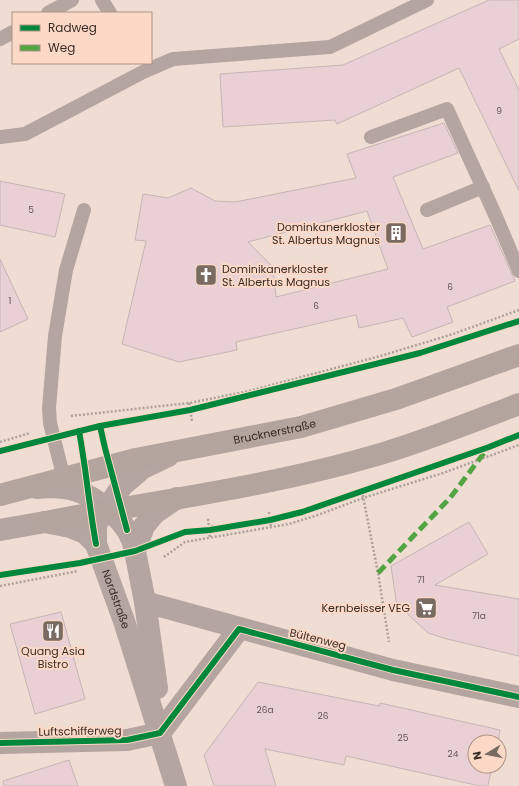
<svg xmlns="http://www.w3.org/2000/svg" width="519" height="786" font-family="Poppins,sans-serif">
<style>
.building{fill:#e8d0d4;stroke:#c5b6b5;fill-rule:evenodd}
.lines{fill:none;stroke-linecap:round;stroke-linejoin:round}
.path{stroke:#aea09b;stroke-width:2.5;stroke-dasharray:2 2;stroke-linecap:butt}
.service{stroke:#b4a5a0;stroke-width:14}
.minor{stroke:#b4a5a0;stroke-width:22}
.secondary{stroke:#b4a49e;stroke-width:22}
.quiet{stroke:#53a442;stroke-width:5;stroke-dasharray:10 5;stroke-linecap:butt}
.cycleway-casing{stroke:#fbd9c6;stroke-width:8}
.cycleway{stroke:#00873e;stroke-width:6}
.labels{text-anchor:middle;stroke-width:4;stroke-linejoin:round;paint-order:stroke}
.number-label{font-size:9px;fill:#655551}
.poi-label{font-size:11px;fill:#392c25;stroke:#fbd9c6;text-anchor:end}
.street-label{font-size:11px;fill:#392c25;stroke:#fbd9c6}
</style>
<rect width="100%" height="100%" fill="#efdcd2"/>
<!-- building -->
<g class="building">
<polygon points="489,0 519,0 519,39 499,49 519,90 519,191 459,68 337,124 335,120 223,127 220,74 343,65"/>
<path d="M444,123L458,153L393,177L423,249L490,225L515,281L447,307L453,322L412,337L403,318L359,328L356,315L236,342L237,350L179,362L122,344L146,241L135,240L143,194L168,198L191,188L215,201L235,202L356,178L347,154ZM367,211L388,269L276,297L273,267L248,242Z"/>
<polygon points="0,181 65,194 55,237 0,225"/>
<polygon points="0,259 28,319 0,332"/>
<polygon points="469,522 488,554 435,585 519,599 519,656 447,639 428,633 399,606 397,607 391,566"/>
<polygon points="61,612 85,699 35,714 10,624"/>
<polygon points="258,682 379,706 380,703 500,730 498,742 475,742 475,766 492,766 488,786 480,786 346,756 344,765 265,749 276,786 214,786 204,755"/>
<polygon points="69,760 78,786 4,786 3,781"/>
</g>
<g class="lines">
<!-- path -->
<g class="path">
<polyline points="189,403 192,421"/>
<polyline points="71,416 189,403 249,391 384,355 453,334 519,310"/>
<polyline points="0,442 30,433"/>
<polyline points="362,491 378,573 389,642"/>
<polyline points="269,512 271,527"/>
<polyline points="208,519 210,538"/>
<polyline points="210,530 214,523"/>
<polyline points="164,557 185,542 289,524 318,515 363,498 443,473 519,445"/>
<polyline points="0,586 78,571"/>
</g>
<!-- service -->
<g class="service">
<polyline points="102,0 110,13"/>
<polyline points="48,13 72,0"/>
<polyline points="0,39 13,32"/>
<polyline points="0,137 25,134 143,72 173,59 330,47 427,0"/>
<polyline points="371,137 447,109 497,219 519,271"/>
<polyline points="427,210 483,187"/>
<polyline points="64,479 50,423 49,408 55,336 66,270 84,210"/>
</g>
<!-- minor -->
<g class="minor">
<path id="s1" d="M168,456L143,468L122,486L96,524V544L124,621L176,786"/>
<path d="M37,488C69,485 87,491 111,512C123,523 132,534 135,551"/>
<polyline points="0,530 45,522 70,527 85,533 96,544"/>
<polyline points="145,602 393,670 519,697"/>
<polyline points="157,688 145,602 135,551 144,526 155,513 177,498"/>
<polyline points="160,733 239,629"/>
<polyline points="0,743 127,740 160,733"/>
</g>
<!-- secondary -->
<g class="secondary">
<path id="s2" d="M0,495L136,459L301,427L396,399L519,355"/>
<path d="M45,522C155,501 268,487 377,455C425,441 472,422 519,404"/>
</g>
<!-- quiet -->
<polyline class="quiet" points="378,573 450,498 487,449"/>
<!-- cycleway casing -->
<g class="cycleway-casing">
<g id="cycleway">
<polyline points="100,426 105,448 127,530"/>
<path d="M79,431C86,468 89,506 96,544"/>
<polyline points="0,451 100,426 190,410 420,353 519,321"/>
<polyline points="0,575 80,563 135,551 185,532 210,530 270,520 302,512 489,447 519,435"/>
<polyline points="0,743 127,740 160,733 239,629 393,670 519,697"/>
</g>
</g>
<!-- cycleway -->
<use href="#cycleway" class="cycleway"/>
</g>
<!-- icons -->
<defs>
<g id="building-square" transform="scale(1.15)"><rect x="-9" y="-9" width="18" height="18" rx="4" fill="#796a62" stroke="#fbd9c6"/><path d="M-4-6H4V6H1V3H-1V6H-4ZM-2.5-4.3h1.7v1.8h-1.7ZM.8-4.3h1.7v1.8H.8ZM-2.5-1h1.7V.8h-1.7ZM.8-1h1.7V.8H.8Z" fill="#fff"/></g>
<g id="church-square" transform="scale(1.15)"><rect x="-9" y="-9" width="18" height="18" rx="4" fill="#796a62" stroke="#fbd9c6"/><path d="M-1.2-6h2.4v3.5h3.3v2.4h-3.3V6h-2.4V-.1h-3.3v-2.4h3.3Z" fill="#fff"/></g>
<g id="supermarket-square" transform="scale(1.15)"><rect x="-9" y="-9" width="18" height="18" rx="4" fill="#796a62" stroke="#fbd9c6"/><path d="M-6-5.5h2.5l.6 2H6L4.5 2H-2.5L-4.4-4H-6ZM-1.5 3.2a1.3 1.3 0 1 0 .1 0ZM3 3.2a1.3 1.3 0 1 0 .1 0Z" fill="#fff"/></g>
<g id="restaurant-square" transform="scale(1.15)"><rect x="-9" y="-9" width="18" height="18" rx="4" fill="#796a62" stroke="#fbd9c6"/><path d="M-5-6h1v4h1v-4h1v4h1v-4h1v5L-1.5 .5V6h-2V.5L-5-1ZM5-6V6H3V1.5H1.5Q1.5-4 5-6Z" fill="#fff"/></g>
</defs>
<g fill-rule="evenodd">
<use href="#building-square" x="396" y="233"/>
<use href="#church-square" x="206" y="275"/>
<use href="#supermarket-square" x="426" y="608"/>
<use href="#restaurant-square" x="53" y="631"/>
</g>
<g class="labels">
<!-- number labels -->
<g class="number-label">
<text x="499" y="114">9</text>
<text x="31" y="213">5</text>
<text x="450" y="290">6</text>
<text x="10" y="304">1</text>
<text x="316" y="309">6</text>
<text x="421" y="583">71</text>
<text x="479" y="619">71a</text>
<text x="265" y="713">26a</text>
<text x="323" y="719">26</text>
<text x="403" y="741">25</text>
<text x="453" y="757">24</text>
</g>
<!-- poi labels -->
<g class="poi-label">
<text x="380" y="231">Dominkanerkloster<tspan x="380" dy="13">St. Albertus Magnus</tspan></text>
<text x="222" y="273" text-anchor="start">Dominikanerkloster<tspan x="222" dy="13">St. Albertus Magnus</tspan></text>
<text x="410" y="612">Kernbeisser VEG</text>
<text x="53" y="655" text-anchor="middle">Quang Asia<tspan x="53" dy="13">Bistro</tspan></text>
</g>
<!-- street labels -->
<g class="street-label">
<text dy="4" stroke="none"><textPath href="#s2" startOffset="282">Brucknerstraße</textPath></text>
<text dy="4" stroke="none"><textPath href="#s1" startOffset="180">Nordstraße</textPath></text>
<text transform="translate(318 639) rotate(14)" y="4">Bültenweg</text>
<text transform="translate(80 731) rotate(-1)" y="4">Luftschifferweg</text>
</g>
</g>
<!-- legend -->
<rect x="12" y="12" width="140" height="52" fill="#fbd9c6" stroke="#ad9486"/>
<rect x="20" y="25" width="20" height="6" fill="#00873e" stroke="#ad9486"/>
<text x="48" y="32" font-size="12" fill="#392c25">Radweg</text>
<rect x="20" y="45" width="20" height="6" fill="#53a442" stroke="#ad9486"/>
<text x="48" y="52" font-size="12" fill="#392c25">Weg</text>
<!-- north arrow -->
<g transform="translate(487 754) rotate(260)"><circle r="19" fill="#fbd9c6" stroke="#ad9486"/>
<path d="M0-3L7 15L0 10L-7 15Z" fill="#796a62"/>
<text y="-6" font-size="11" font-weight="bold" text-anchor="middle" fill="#392c25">N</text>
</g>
</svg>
